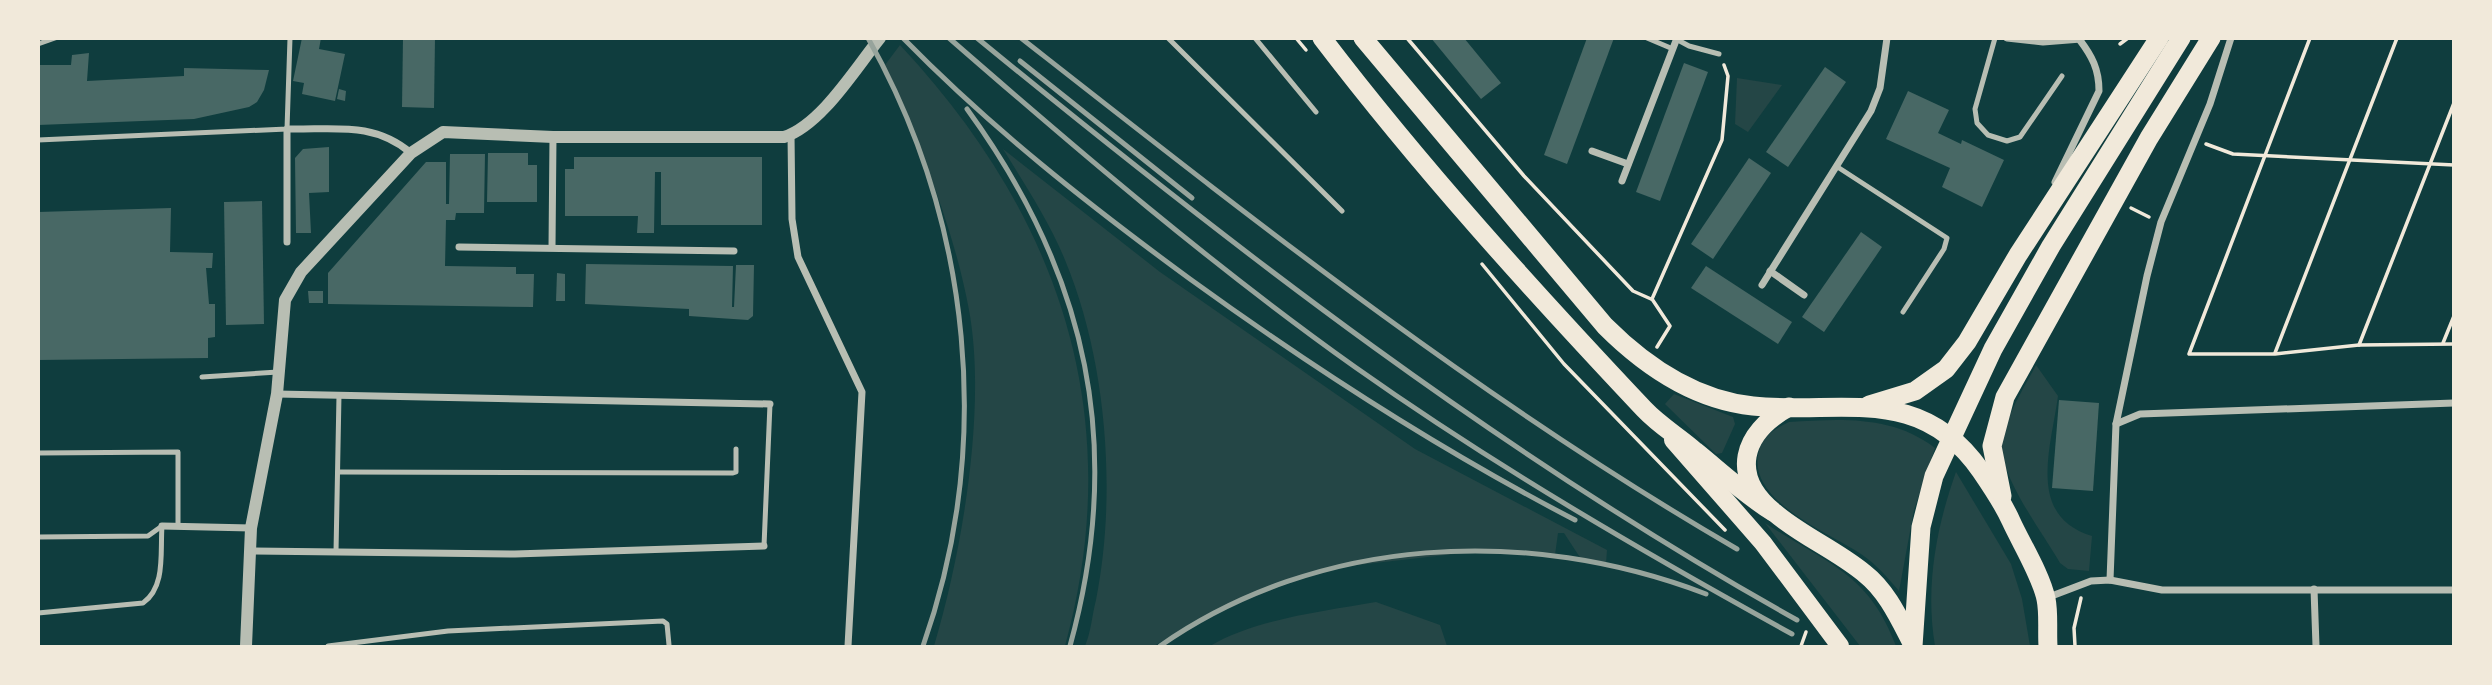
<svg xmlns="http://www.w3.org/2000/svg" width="2492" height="685" font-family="Inter,sans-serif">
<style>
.green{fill:#244646}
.building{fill:#486865}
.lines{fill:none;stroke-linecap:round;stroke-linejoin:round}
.path{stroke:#f1e9da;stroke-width:3.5}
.service{stroke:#b8beb3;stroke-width:5}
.minor{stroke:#b8beb3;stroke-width:7}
.tertiary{stroke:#b8beb3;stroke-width:12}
.primary{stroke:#f1e9da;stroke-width:18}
.trunk{stroke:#f1e9da;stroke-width:19}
.rail{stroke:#97a49c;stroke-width:5}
</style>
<rect width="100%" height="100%" fill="#0f3d3e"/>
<!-- green -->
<g class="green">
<path d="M900,45C1060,216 1128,416 1065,646H934C962,552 987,408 969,310C953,224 919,145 885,65Z"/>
<polygon points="1737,78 1782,85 1748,132 1735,124"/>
<path d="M1003,149L1160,272L1415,449L1607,550L1606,564L1581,559L1564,533H1558L1555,555L1472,552L1331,568L1220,608L1154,646H1085C1091,632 1092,615 1096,600C1117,494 1107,361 1065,260C1049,221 1025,185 1003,149Z"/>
<path d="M2036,365L2058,396C2051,448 2026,516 2092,536L2089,571L2068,569L2060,563C2044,535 1998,474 2002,443C2006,415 2023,390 2036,365Z"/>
<polygon points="1674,394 1733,417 1735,424 1722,453 1716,454 1665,404"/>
<path d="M1789,422C1841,419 1892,415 1935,448L1914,510L1899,591C1887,577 1876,564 1861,554C1828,532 1745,500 1759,451C1763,436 1776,428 1789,422Z"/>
<path d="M1956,472L2011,564L2022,599L2030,646H1935C1925,587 1936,528 1956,472Z"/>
<path d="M1765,523C1826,563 1869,573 1896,646H1860Z"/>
<path d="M1376,602L1440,625L1447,646H1210C1255,619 1325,611 1376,602Z"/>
</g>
<!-- building -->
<g class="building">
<polygon points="302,38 321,38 319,49 345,54 335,101 302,94 304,83 293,81"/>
<polygon points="403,38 435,38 434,108 402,107"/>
<polygon points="1431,38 1464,38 1501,83 1481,99"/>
<polygon points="1587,38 1614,38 1567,164 1544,155"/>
<polygon points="89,53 87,81 184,76 184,68 269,70 264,90 257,102 249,107 194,119 38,125 38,65 71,65 72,55"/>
<polygon points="1684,63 1708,72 1660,201 1636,192"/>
<polygon points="1825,67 1846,82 1788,167 1766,152"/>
<polygon points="339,89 346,91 345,101 337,99"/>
<polygon points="1908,91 1949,110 1938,133 1961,144 1962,140 2004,160 1982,207 1942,187 1950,168 1886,139"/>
<polygon points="329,147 329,192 309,193 311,233 296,233 295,158 303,149"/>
<polygon points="488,153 528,153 528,165 537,165 537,202 487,202"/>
<polygon points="450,154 485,154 484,213 456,213 455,220 446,220 445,266 516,267 516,274 534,274 533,307 328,304 328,273 426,162 446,162 446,204 449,204"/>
<polygon points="574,157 762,157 762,225 661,225 661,172 655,172 654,233 637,233 638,216 565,216 565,169 574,169"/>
<polygon points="1749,158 1771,173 1713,259 1691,244"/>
<polygon points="262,201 264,324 226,325 224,202"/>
<polygon points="171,208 170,252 213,253 212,268 206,268 209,304 215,304 215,337 208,338 208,358 38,360 38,212"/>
<polygon points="1861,232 1882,247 1824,332 1802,317"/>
<polygon points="586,264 733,266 732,307 734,307 736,265 754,265 753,316 748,320 689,316 689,309 585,304"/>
<polygon points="1706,266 1792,322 1778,344 1691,288"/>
<polygon points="557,273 565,274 565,301 556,301"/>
<polygon points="308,291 323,291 323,303 309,303"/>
<polygon points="2059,400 2099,403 2093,491 2052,488"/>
</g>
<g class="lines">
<!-- path -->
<g class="path">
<polyline points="1296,38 1306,50"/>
<polyline points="1407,38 1524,176 1633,291 1651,299"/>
<polyline points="2310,38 2189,354 2275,354 2359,345 2454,344"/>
<polyline points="2120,44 2128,38"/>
<polyline points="2206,144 2233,154 2454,165"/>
<polyline points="2131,208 2149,217"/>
<polyline points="1482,264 1564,364 1725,530"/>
<polyline points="2443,343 2454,316"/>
<polyline points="2359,345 2454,103"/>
<polyline points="1657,347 1670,326 1652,299 1722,140 1728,76 1724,65"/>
<polyline points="2275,353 2397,38"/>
<polyline points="1801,646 1806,632"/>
<polyline points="2075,646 2074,628 2081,598"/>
</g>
<!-- service -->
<g class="service">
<polyline points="1168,38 1342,211"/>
<polyline points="1255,38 1316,112"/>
<polyline points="1647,38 1673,49"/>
<polyline points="1995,38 1975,109 1977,123 1988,135 2007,141 2020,137 2062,76"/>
<polyline points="1676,39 1689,46 1719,54"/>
<polyline points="38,44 55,38"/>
<polyline points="38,140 287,129 290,38"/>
<polyline points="1836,166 1947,238 1944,249 1903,312"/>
<polyline points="202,377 278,372"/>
<polyline points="38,453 178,452 178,525"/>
<polyline points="338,472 733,473 736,472 736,449"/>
<polyline points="38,537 148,536 162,526"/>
<polyline points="764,546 770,404"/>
<polyline points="336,552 339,395"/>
<path d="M38,613L143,603C166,587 160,552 162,526"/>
<polyline points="328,646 448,631 663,621 667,624 669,645"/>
</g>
<!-- minor -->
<g class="minor">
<polyline points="2007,38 2043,42 2081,39"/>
<polyline points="791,134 792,219 798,257 862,392 848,646"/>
<polyline points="1592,151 1628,164"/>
<polyline points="1622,181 1677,38"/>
<path d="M2055,182L2099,91C2099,69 2092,56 2079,39"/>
<path d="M287,242V129C334,130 373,121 411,153"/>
<polyline points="459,247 734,251"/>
<polyline points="552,247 553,137"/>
<polyline points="1770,271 1804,295"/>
<polyline points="1762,285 1871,111 1880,88 1887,38"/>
<polyline points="277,394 770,404"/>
<polyline points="2116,424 2140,414 2454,403"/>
<polyline points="162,526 251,528"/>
<polyline points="250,551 515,554 764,546"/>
<polyline points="2110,580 2116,424 2147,276 2161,222 2210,104 2231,38"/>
<polyline points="2314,589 2316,646"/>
<polyline points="2049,597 2091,581 2110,580 2162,590 2454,590"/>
</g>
<!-- tertiary -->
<path class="tertiary" d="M246,646L251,528L277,394L285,300L301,272L411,153L443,132L553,137H784C821,125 855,69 880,38"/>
<!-- primary -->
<polyline class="primary" points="1673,440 1763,543 1840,646"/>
<!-- trunk -->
<g class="trunk">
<path d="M1322,38C1422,169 1532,290 1644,409C1660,426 1678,436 1695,451C1721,472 1744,494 1773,512"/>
<path d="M1363,38L1605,326C1645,366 1695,400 1753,406C1843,415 1920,383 1981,471C1992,487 2003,503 2011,521C2021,543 2041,575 2046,599C2049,613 2047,631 2048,646"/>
<polyline points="1869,405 1915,391 1946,369 1967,342 2018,255 2159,38"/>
<path d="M1789,407C1742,433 1729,476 1775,513C1802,536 1836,550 1864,573C1887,591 1899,618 1912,643"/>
<polyline points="2002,496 1992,446 2005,397 2149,138 2211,38"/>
<polyline points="1913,646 1921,527 1934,476 1993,349 2051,246 2181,38"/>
</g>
<!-- rail -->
<g class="rail">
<path d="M868,38C972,224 994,445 923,646"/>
<path d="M903,38C991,128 1089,205 1190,279C1313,368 1440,450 1575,520"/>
<path d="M949,38C1081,153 1213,266 1355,367C1495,466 1643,552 1792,634"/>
<path d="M977,38C1237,251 1503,456 1797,620"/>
<path d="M1021,38C1252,219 1483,402 1737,549"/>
<polyline points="1020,61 1192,198"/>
<path d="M967,109C1088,275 1125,447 1070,646"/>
<path d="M1160,646C1319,535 1528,526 1706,594"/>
</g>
</g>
<!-- border -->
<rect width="2492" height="685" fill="none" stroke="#f1e9da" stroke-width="80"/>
</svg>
